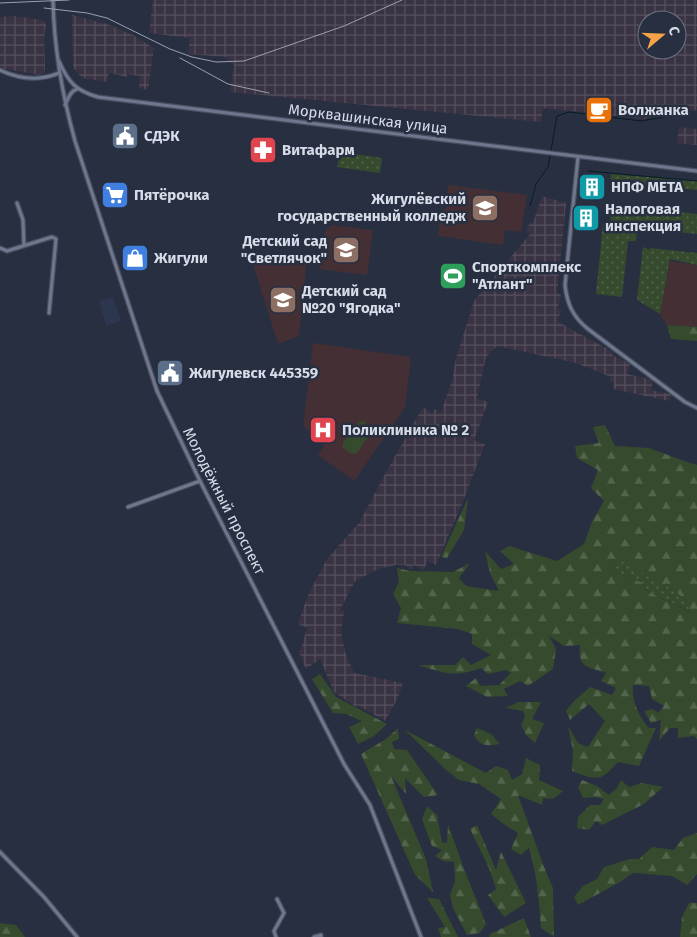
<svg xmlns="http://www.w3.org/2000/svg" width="697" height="937" font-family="'Fira Sans',sans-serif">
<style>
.built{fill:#2c364e}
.industrial{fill:url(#industrial-grid);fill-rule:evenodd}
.education{fill:#443034}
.grass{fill:url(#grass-dots)}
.forest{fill:url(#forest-firs);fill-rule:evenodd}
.garden{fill:#364a2d}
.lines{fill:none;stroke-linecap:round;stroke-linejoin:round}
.stream{stroke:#041d23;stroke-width:1}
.street-casing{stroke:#474d5d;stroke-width:5.5}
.street{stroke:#6e778d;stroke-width:3}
.rail{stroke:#99a0ae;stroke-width:1}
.labels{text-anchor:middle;stroke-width:5;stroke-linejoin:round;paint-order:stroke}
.poi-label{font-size:15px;font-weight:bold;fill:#d6dce8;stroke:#272f41;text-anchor:start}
.street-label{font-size:15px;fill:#d6dce8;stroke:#272f41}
</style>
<defs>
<pattern id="industrial-grid" width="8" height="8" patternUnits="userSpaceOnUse" patternTransform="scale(1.25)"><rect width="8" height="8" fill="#3a3343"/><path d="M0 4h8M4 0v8" fill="none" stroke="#56505e"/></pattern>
<pattern id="grass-dots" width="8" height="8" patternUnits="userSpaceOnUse" patternTransform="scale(1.25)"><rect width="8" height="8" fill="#364a2d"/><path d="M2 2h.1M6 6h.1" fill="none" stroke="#52644b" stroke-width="1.8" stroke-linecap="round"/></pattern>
<pattern id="forest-firs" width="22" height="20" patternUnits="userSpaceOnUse" patternTransform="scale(1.25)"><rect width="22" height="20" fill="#364a2d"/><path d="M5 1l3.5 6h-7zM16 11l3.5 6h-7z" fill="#52644b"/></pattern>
</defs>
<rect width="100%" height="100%" fill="#272f41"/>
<!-- built -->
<g class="built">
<polygon points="113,297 121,321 106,326 99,301"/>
<polygon points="321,417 336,428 326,443 310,432"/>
</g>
<!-- industrial -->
<g class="industrial">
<path d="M153,0H697V110L645,119L543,108L541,122L230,92L234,65L225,57L188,54L190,38L149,33ZM647,20H677V50H647Z"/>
<polygon points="72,15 107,24 133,35 154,48 148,90 139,88 140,76 127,74 127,77 109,73 107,82 83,78 79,75 73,67"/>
<polygon points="13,16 43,20 46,25 44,37 45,69 44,73 39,75 0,68 0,17"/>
<polygon points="679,127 697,129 697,145 677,143"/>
<polygon points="542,196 566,203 557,293 561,295 558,308 561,309 558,322 613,352 612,355 630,364 627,374 653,380 651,390 671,394 669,401 613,389 614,383 610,381 611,377 576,363 497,346 486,357 477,398 488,402 474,440 485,444 462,504 436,565 428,561 423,570 414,565 412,570 405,565 396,565 378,569 355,581 340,610 344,611 341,632 345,652 354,673 403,683 398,698 385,721 357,705 356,707 334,692 320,659 306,669 301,658 303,656 299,655 307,628 298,624 308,595 327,559 359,523 390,465 423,407 432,413 435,409 441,412 452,381 456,358 474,301 530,234 526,232 530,222 533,223"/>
</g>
<!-- education -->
<g class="education">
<polygon points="448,185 527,195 521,232 505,230 503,245 438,236 440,220 444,220"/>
<polygon points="331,225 373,230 367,275 319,269 325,231"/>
<polygon points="282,257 307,259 299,336 278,344 253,264 260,264"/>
<polygon points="670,261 697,265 697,327 667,325 663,320 660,314"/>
<polygon points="313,343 411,357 405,407 354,481 318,455 336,428 321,418 310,432 303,426"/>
</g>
<!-- grass -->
<g class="grass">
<polygon points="340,152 382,158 380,173 337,167"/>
<polygon points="611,174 697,181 697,190 642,185 642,181 626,179 625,184 620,184 620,180 615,180 615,185 610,184"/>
<polygon points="608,204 697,214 697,234 651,229 634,223 633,228 637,228 636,241 628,241 622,297 596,294 603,224 610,224 611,210 608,209"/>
<polygon points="643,247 650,250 650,248 697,253 697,265 670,259 660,314 637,300"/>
<polygon points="619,559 667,586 688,601 691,612 647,591 643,583 620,574 611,566"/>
</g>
<!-- forest -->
<g class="forest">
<polygon points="667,325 697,327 697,341 671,339"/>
<path d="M605,425L615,446L649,448L687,462L697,465V739L694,736L678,738V728H670L659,741L661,720L651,723L644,711L653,709L658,713L664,706L652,699L649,686L633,685C631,700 639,717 649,728H656L639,766L618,762C600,783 596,780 572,771L573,751L568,726L578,743L588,747L605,721L589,704L570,720L566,711L575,700L590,687L612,695L616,688L601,681L606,673C586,666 578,669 580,645L564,646L549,636L556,649L553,669L528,686L520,681L504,689L508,696L487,697L466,686L476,678L480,686L499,685L511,673L506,670L488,674L481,668C454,678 445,673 418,665H455L463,657L471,665L491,655L472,644V634L458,629L397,623L401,608L393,594L399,582L397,568L410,571L453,572L470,563L459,578L466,586L499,591L490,573L485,551L501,569L514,564L500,551L509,546L557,561L584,544L592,522L604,501L591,488L598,470L577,458L575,446L599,443L593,427ZM619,560L667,586L688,601L687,606L690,612L647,591L643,583L620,574L611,566Z"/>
<polygon points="468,498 464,530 447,558 441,557"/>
<polygon points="320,674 336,697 387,724 374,736 358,744 349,727 362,721 346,714 333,713 312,679"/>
<polygon points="519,702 541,702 532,719 544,723 535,743 526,735 521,725 525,717 523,711 505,708"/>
<polygon points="398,728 399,739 392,742 394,749 407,750 438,795 424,797 405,778 406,794 391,776 426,859 433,892 415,875 361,754 386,739"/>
<path d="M477,728L491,734L500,744C488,746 480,747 474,735Z"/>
<path d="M405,730L486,773L496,766L508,770L512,780L522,774L526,758L540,765L539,780L563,791L553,799L543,798L542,805L518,795L544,867L553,888L554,937L541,928C539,901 537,874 529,848L521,855L511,849L518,833L505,825L491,814L501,799L479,784L459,780L445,769Z"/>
<polygon points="582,780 597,786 609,795 617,788 621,780 629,787 642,783 663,787 644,804 602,825 596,821 589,830 577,828 578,817 590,805 600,805 604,799 595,797 583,798 578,787"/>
<polygon points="427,806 437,815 442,842 447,843 448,824 463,866 486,924 480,933 467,935 453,908 450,895 455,881 454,862 443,861 435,856 442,850 432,846 422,819"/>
<polygon points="477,825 496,870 501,852 526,903 504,917 488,895 496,889 489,868 470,829"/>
<polygon points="697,833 697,874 687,885 672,876 633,873 620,882 578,905 574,897 583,886 597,879 604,867 630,859 639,859 652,847 674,850 683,838"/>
<polygon points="427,898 439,899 458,937 441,937 438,928 445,927"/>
<polygon points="689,903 697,903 697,937 680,937 682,917"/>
<polygon points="524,918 531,937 489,937 490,934"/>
<polygon points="0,923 16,925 25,937 0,937"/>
</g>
<!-- garden -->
<polygon class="garden" points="363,421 371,427 372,431 357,453 352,454 343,448 343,443 359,422"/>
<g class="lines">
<!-- stream -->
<g class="stream">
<polyline points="588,171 697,181"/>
<polyline points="530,206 536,184 548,167 557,116 569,112 641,121 664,117"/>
</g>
<!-- street casing -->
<g class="street-casing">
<g id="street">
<path d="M53,0C54,48 62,94 75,141L157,391L200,481L344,764L370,805L421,937"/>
<path d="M59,61C68,82 76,91 98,97L697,171"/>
<path d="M0,70C19,79 40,81 59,73"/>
<path d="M65,105C68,99 70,91 77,89"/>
<path d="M578,157L565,285C567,304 573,317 588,329L685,402L697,408"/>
<polyline points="17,203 23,220 24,245"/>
<polyline points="0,248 7,251 52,237 56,239 49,313"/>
<polyline points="128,507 200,481"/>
<polyline points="0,852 44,897 77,937"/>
<polyline points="276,937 274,931 284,913 277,899"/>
<polyline points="314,937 321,935 321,937"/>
</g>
</g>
<!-- street -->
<use href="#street" class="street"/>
<!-- rail -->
<g class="rail">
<polyline points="0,3 69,0"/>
<polyline points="44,8 87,13 107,18 170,49 192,57 216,62 244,61 344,26 402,0"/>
<polyline points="180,58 228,84 269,93"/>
</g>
</g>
<!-- icons -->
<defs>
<g id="cafe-square" transform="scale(1.4375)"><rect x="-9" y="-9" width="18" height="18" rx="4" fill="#e8710a" stroke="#272f41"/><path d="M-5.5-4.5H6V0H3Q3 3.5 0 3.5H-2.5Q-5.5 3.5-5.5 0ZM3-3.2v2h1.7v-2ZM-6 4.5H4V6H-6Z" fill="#fff"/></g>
<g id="civic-square" transform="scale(1.4375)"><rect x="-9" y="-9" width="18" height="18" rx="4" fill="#5c6f8a" stroke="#272f41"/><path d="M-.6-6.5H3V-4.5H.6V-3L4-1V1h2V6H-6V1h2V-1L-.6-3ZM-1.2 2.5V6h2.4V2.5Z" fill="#fff"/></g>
<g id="pharmacy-square" transform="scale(1.4375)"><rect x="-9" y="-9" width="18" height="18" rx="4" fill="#e0444e" stroke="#272f41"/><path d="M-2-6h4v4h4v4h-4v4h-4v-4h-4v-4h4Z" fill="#fff"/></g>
<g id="building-square" transform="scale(1.4375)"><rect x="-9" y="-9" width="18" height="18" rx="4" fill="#0f9aa8" stroke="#272f41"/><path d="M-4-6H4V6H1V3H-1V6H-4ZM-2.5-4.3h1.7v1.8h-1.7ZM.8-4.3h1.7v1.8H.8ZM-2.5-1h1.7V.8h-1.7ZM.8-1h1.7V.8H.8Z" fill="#fff"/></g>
<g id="supermarket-square" transform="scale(1.4375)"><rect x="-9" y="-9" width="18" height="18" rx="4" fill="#3f7fe0" stroke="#272f41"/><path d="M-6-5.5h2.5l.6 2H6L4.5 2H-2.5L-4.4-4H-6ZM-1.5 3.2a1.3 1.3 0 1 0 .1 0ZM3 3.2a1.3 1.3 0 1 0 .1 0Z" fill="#fff"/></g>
<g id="university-square" transform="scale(1.4375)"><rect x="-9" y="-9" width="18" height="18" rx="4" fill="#8d6e63" stroke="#272f41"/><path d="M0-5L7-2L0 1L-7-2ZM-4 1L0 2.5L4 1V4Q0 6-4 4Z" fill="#fff"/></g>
<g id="school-square" transform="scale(1.4375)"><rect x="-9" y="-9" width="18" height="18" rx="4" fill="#8d6e63" stroke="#272f41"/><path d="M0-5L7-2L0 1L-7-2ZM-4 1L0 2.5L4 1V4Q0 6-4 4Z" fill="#fff"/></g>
<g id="shop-square" transform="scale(1.4375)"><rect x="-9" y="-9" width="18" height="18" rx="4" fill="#3f7fe0" stroke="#272f41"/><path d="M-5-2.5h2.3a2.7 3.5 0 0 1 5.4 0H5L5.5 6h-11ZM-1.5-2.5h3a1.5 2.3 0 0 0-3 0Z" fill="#fff"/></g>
<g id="stadium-square" transform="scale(1.4375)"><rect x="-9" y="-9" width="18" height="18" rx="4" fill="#2e9e5b" stroke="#272f41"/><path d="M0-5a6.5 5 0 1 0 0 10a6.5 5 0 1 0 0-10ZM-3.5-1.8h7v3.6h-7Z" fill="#fff"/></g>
<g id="hospital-square" transform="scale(1.4375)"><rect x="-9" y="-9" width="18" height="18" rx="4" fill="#e0444e" stroke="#272f41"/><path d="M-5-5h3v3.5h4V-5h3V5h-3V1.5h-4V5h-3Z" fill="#fff"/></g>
</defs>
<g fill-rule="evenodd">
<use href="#cafe-square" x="599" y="110"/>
<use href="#civic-square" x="125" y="136"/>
<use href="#pharmacy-square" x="263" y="150"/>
<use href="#building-square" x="592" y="187"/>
<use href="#supermarket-square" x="115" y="195"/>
<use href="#university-square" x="485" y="208"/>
<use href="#building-square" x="586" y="218"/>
<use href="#school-square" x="346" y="250"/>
<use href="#shop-square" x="135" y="258"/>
<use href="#stadium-square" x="453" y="276"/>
<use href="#school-square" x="283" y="300"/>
<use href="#civic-square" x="170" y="373"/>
<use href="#hospital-square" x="323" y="430"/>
</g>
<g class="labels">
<!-- poi labels -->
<g class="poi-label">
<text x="618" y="115">Волжанка</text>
<text x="144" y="141">СДЭК</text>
<text x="282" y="155">Витафарм</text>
<text x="611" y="192">НПФ МЕТА</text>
<text x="134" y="200">Пятёрочка</text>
<text x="466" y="204" text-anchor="end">Жигулёвский<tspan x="466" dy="17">государственный колледж</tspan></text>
<text x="605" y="214">Налоговая<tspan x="605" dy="17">инспекция</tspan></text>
<text x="327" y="246" text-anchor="end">Детский сад<tspan x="327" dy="17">"Светлячок"</tspan></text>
<text x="154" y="263">Жигули</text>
<text x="472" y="272">Спорткомплекс<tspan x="472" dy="17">"Атлант"</tspan></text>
<text x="302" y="296">Детский сад<tspan x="302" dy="17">№20 "Ягодка"</tspan></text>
<text x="189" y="378">Жигулевск 445359</text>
<text x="342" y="435">Поликлиника № 2</text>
</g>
<!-- street labels -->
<g class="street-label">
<text transform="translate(368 119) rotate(7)" y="5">Морквашинская улица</text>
<text transform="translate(224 501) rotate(63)" y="5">Молодёжный проспект</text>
</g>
</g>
<!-- north arrow -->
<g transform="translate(662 35) rotate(71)"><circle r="24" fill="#272f41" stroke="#6d7484"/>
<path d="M0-4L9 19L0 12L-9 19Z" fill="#f6a247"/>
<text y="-8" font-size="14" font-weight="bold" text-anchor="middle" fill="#d6dce8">С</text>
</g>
</svg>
